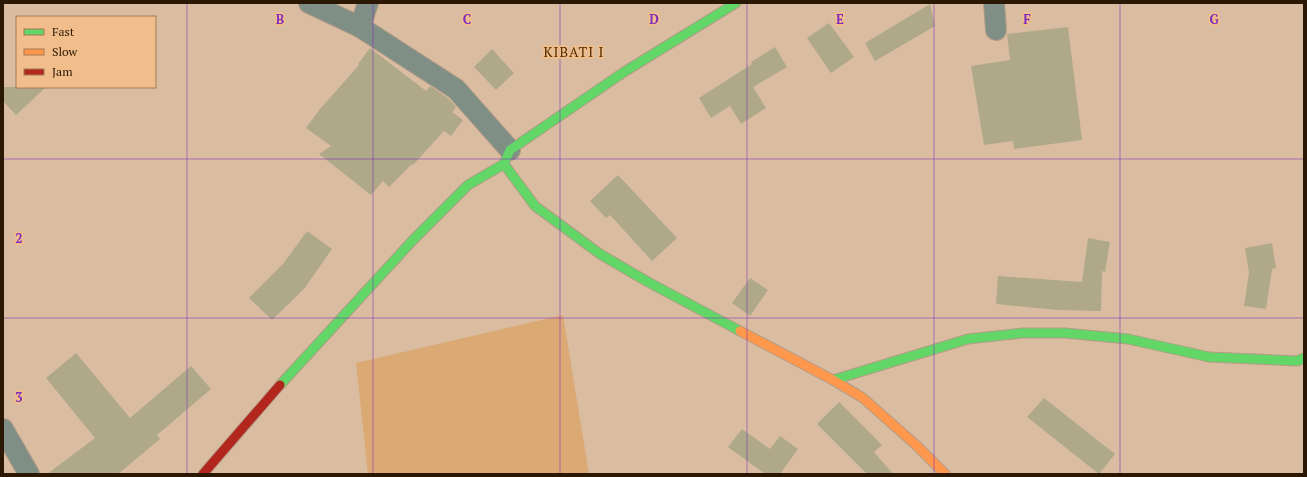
<svg xmlns="http://www.w3.org/2000/svg" width="1307" height="477" font-family="'PT Serif',serif">
<style>
.green{fill:#dba974}
.building{fill:#afa989}
.lines{fill:none;stroke-linecap:round;stroke-linejoin:round}
.street-casing{stroke:#b29c86;stroke-width:22}
.fast-casing{stroke:#b29c86;stroke-width:11}
.slow-casing{stroke:#b29c86;stroke-width:11}
.jam-casing{stroke:#b29c86;stroke-width:11}
.street{stroke:#808f85;stroke-width:20}
.fast{stroke:#63d668;stroke-width:9}
.slow{stroke:#ff974d;stroke-width:9}
.jam{stroke:#b3261e;stroke-width:9}
.grid{fill:none;stroke:#7b2cbf;stroke-width:1;stroke-opacity:0.55}
.labels{text-anchor:middle;stroke-width:3.5;stroke-linejoin:round;paint-order:stroke}
.quarter-label{font-size:14px;letter-spacing:1px;fill:#4f2e03;stroke:#f1bd8a}
.grid-label{font-size:13px;text-anchor:middle;font-weight:bold;fill:#7b2cbf;stroke:#f1bd8a;stroke-width:3.5;stroke-linejoin:round;paint-order:stroke}
</style>
<rect width="100%" height="100%" fill="#dabda1"/>
<!-- green -->
<polygon class="green" points="563,315 589,474 368,474 356,363"/>
<!-- building -->
<g class="building">
<polygon points="930,4 935,26 875,61 865,43"/>
<polygon points="829,23 854,57 831,73 807,38"/>
<polygon points="1068,27 1082,140 1014,149 1013,141 984,145 971,66 1010,60 1007,34"/>
<polygon points="775,47 787,67 753,87 766,108 741,124 730,106 711,118 699,98 752,64 751,62"/>
<polygon points="370,48 426,91 430,86 448,98 456,107 452,112 463,120 451,136 444,131 413,165 412,164 389,187 383,181 371,195 319,154 331,146 306,128 320,109 359,65 358,64"/>
<polygon points="492,49 514,73 496,90 474,67"/>
<polygon points="3,87 46,87 16,115 3,101"/>
<polygon points="618,175 677,238 652,261 610,215 606,218 590,201"/>
<polygon points="307,231 332,249 304,289 272,320 249,298 283,264"/>
<polygon points="1088,238 1110,242 1105,272 1102,271 1101,311 1057,310 996,304 998,276 1082,282"/>
<polygon points="1272,243 1276,268 1272,269 1266,309 1244,306 1249,273 1245,248"/>
<polygon points="750,278 768,290 750,316 732,303"/>
<polygon points="76,353 130,418 191,366 211,389 157,435 160,439 118,474 47,474 95,438 46,378"/>
<polygon points="1044,398 1115,454 1099,474 1027,417"/>
<polygon points="839,402 882,445 874,452 893,474 867,474 817,424"/>
<polygon points="742,429 770,449 780,436 798,449 780,474 765,474 728,447"/>
</g>
<g class="lines">
<!-- street casing -->
<g class="street-casing">
<g id="street">
<polyline points="309,3 360,27 456,89 510,150"/>
<polyline points="994,3 996,30"/>
<polyline points="360,27 368,3"/>
<polyline points="3,429 29,474"/>
</g>
</g>
<!-- fast casing -->
<g class="fast-casing">
<g id="fast">
<polyline points="504,164 535,206 600,254 648,282 740,331"/>
<polyline points="833,380 968,339 1022,333 1065,333 1128,339 1209,357 1297,361 1304,358"/>
<polyline points="280,385 413,240 468,185 504,164 510,150 624,72 736,3"/>
</g>
</g>
<!-- slow casing -->
<g class="slow-casing">
<polyline id="slow" points="740,331 833,380 863,398 916,445 945,474"/>
</g>
<!-- jam casing -->
<g class="jam-casing">
<polyline id="jam" points="203,474 280,385"/>
</g>
<!-- street -->
<use href="#street" class="street"/>
<!-- fast -->
<use href="#fast" class="fast"/>
<!-- slow -->
<use href="#slow" class="slow"/>
<!-- jam -->
<use href="#jam" class="jam"/>
</g>
<!-- grid -->
<path class="grid" d="M187,3V474M373,3V474M560,3V474M747,3V474M934,3V474M1120,3V474M3,159H1304M3,318H1304"/>
<g class="labels">
<!-- quarter labels -->
<g class="quarter-label">
<text x="574" y="57">KIBATI I</text>
</g>
</g>
<g class="grid-label">
<text x="280" y="24">B</text>
<text x="467" y="24">C</text>
<text x="654" y="24">D</text>
<text x="840" y="24">E</text>
<text x="1027" y="24">F</text>
<text x="1214" y="24">G</text>
<text x="19" y="243">2</text>
<text x="19" y="402">3</text>
</g>
<!-- border -->
<rect width="1307" height="477" fill="none" stroke="#2b1804" stroke-width="8"/>
<!-- legend -->
<rect x="16" y="16" width="140" height="72" fill="#f1bd8a" stroke="#a27b54"/>
<rect x="24" y="29" width="20" height="6" fill="#63d668" stroke="#a27b54"/>
<text x="52" y="36" font-size="12" fill="#2b1804">Fast</text>
<rect x="24" y="49" width="20" height="6" fill="#ff974d" stroke="#a27b54"/>
<text x="52" y="56" font-size="12" fill="#2b1804">Slow</text>
<rect x="24" y="69" width="20" height="6" fill="#b3261e" stroke="#a27b54"/>
<text x="52" y="76" font-size="12" fill="#2b1804">Jam</text>
</svg>
